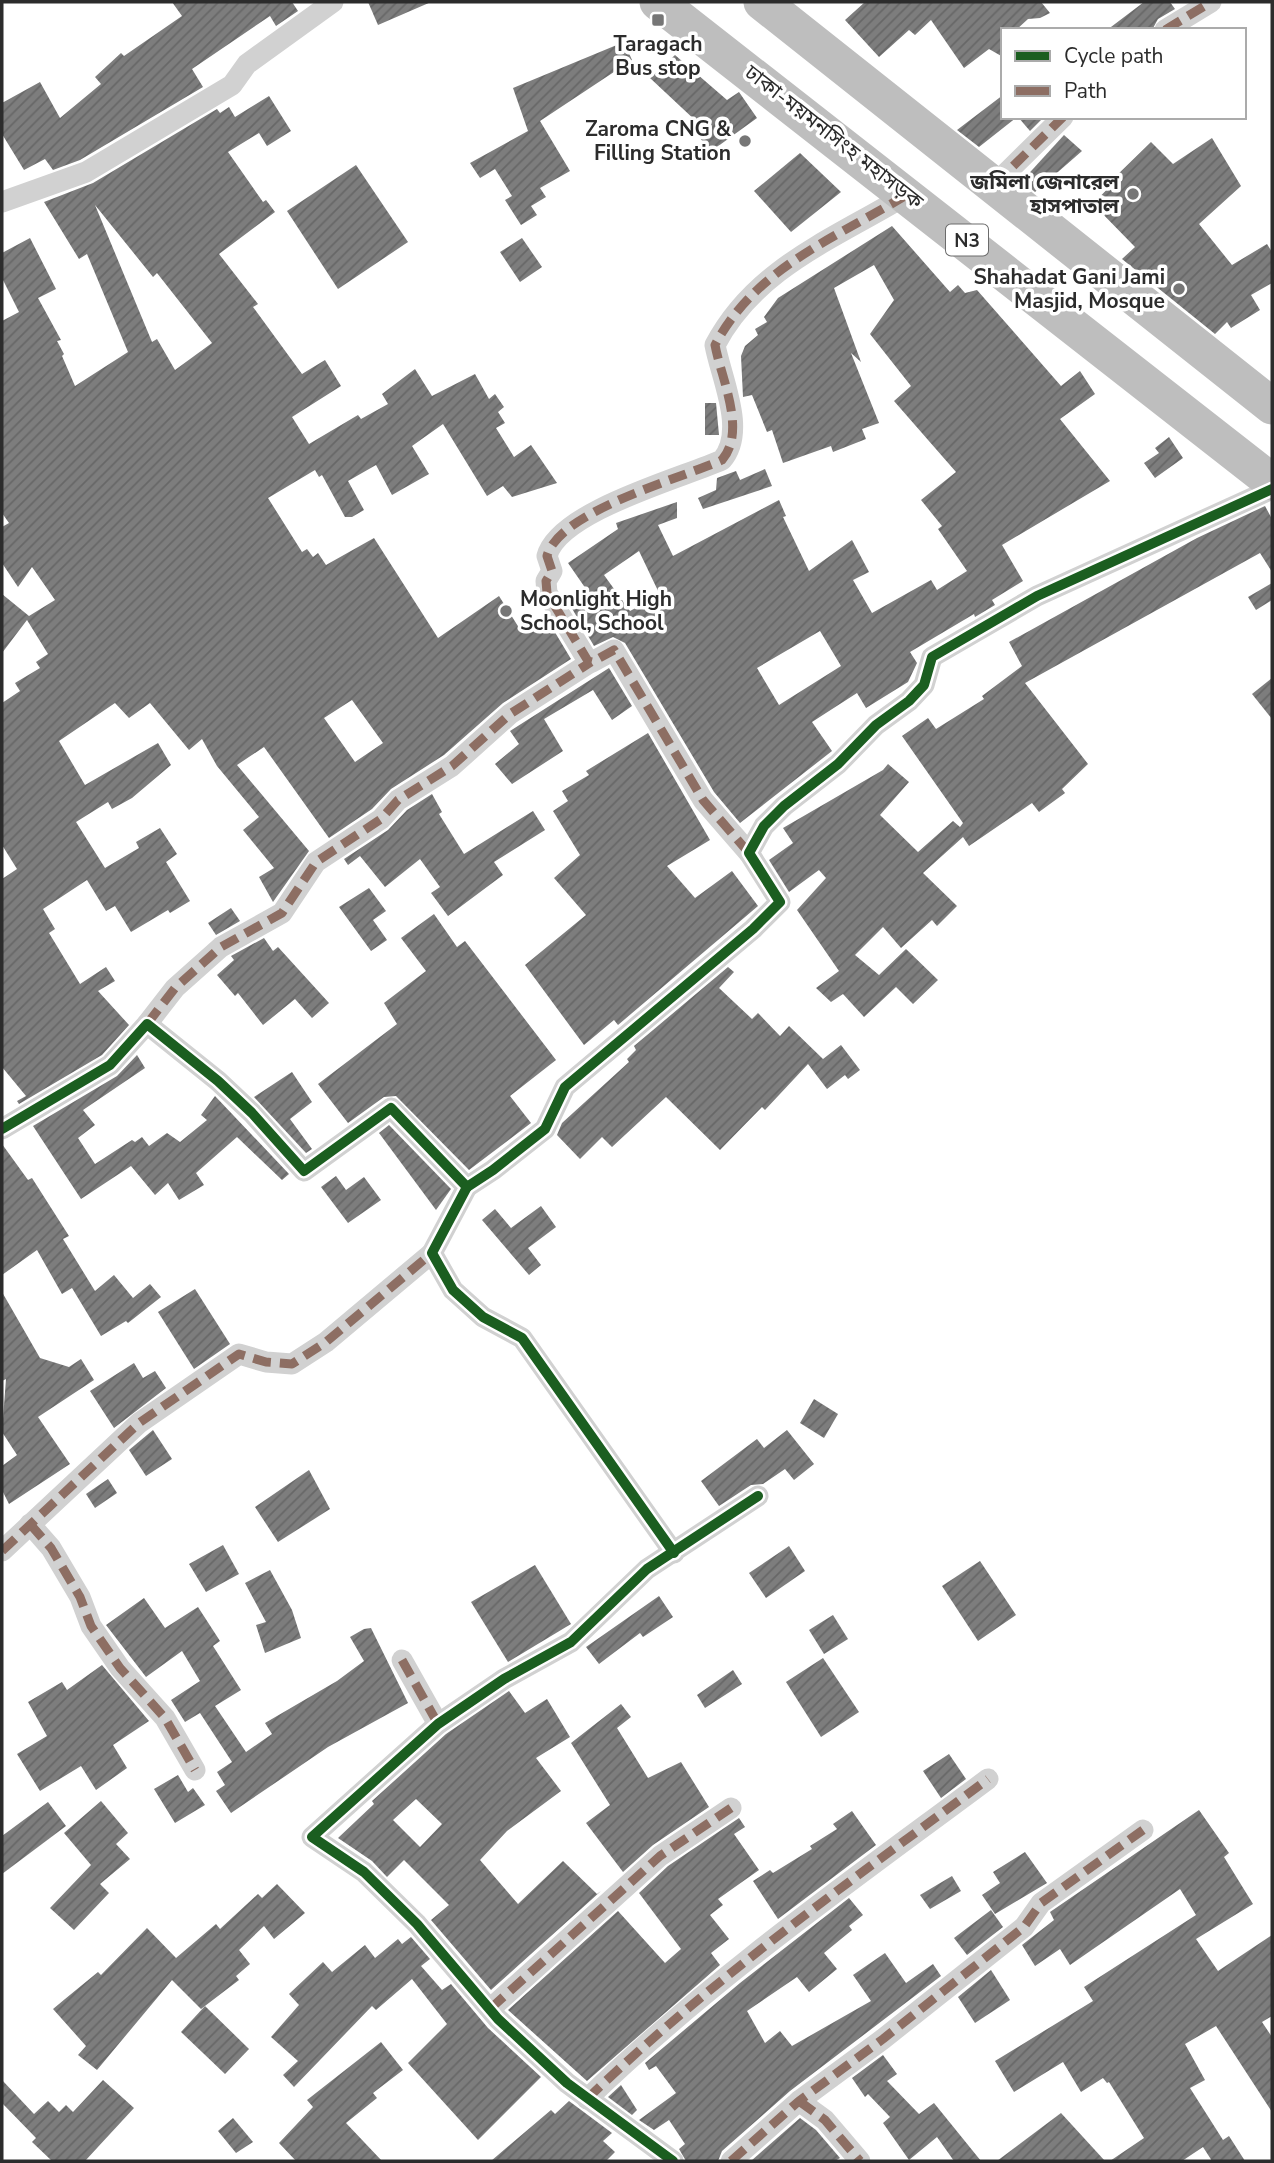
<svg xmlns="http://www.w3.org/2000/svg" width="1274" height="2163" font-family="'Nunito Sans','Noto Sans Bengali',sans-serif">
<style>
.building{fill:url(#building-hatch);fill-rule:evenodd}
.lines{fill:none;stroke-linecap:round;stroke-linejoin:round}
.street{stroke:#d1d1d1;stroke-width:21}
.highway{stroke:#bebebe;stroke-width:37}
.quiet{stroke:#8d6e63;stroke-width:9;stroke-dasharray:18 9;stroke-linecap:butt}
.cycleway-casing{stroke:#fff;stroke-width:15}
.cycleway{stroke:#1b5e20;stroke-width:10}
.poi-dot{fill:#767676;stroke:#fff;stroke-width:2.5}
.labels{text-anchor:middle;stroke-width:7;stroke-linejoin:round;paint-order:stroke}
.shield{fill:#fff;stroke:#6b6b6b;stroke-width:2}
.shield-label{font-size:19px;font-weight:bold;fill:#2c2c2c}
.poi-label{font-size:21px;font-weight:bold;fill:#2c2c2c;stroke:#fff;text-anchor:end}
.street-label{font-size:21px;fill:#2c2c2c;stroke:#fff}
</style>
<defs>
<pattern id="building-hatch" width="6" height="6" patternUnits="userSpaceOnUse" patternTransform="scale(1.75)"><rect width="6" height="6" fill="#7d7d7d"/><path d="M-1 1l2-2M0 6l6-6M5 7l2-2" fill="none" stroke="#676767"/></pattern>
</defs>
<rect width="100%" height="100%" fill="#fff"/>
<!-- building -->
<g class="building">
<polygon points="172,2 292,2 298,11 276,26 270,16 192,69 203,87 80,160 53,170 45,159 24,170 2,134 2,103 40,82 60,118 101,84 95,77 121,53 124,56 182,16"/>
<polygon points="368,2 431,2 378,25"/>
<polygon points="865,2 1041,2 1050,13 1040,18 1028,19 1016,30 1003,30 1003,57 989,49 964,68 931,20 915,35 909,30 879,57 845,20"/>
<polygon points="1144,2 1170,2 1175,9 1158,19 1152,30 1107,30"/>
<polygon points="624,42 632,60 540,121 570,171 540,188 546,197 531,206 537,215 521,225 505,200 512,196 495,169 480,178 470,163 528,131 513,88"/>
<polygon points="675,55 727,100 739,92 757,118 710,152 691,125 697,122 650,78"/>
<polygon points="1003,95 1003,117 1017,117 979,147 957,130"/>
<path d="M269,96L291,131L267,146L259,133L228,152L263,202L266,200L275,212L219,254L258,304L253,307L302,374L325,360L341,386L292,417L309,444L358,415L361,419L388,404L382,394L415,369L432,396L475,374L489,399L495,394L504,407L498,412L505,423L496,428L514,457L531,445L557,483L512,497L503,486L487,496L443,424L412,446L429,474L392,495L376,465L348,481L364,510L352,517H345L322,475L319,477L315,470L268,498L302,552L307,549L313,557L318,553L326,565L374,538L438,638L499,596L521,631L544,614L571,659L503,703L444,755L391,789L372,809L329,838L264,747L237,765L309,851L273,902L259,877L274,868L243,830L259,817L217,766L202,739L189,750L150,703L129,718L115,703L59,741L85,785L158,743L171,765L132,798L112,809L108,802L76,822L105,868L139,848L136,842L160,828L177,854L166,862L190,901L170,913L168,910L131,932L115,906L106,911L87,880L43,909L55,929L49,933L80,984L106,967L115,981L98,991L129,1025L102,1055L19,1104L17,1101L26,1096L2,1067V879L17,869L2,845V703L20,691L15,683L40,668L36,662L48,654L27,620L2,653V594L29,616L55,600L32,567L18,587L2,563V527L9,523L2,513V321L19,312L2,278V253L30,238L56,289L38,298L61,340L57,341L64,354L62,356L75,386L128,352L87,254L79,259L44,202L93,183L217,109L220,113L229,107L235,117ZM95,205L153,277L157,273L212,343L175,370L157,339L152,342ZM352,700L383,743L355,762L324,718Z"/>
<polygon points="1018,117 1044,117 1030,131"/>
<polygon points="1064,135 1082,151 1035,192 1022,181"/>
<polygon points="1212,138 1241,186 1199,224 1232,265 1267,244 1272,252 1272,283 1251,295 1260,310 1231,328 1227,322 1215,334 1122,259 1135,247 1093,204 1112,184 1110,182 1151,142 1173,164"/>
<polygon points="800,153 841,192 791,232 754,191"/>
<polygon points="356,165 408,242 338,289 287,211"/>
<path d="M892,226L950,292L958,285L965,293L977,290L1061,386L1080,371L1095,394L1060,419L1110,481L1002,545L1023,581L992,600L995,605L975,617L974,614L910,652L917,663L908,682L866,708L857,693L812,722L832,751L740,823L714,792L625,643L613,637L594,646L567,600L586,589L568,563L618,529L616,523L677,502V518L658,525L673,556L779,500L786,516L783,517L809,571L852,540L869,572L853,580L872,613L931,580L937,590L967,571L938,529L942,526L921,500L956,472L894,401L911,386L870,334L894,300L874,265L834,288L861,362L851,353L879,423L862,429L866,439L833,452L831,446L783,463L772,430L767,432L752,395L743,397L741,356L745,346L758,335L755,329L767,322L764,317L778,298ZM639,551L660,595L630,611L604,575ZM820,631L841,666L779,705L757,668Z"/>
<polygon points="522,238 542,267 520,282 500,252"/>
<polygon points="705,403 716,403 719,435 705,435"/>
<polygon points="1169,437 1183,458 1155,478 1144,463 1159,453 1155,448"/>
<polygon points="765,469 772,486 703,509 698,498 716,490 717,478 736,471 740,480"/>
<polygon points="1265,506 1272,519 1272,572 1260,553 1025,683 1088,764 1062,789 1065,793 1039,812 1032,803 969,846 963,837 923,873 957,906 937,926 932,920 901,948 883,927 855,955 879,975 906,949 938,980 913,1004 896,987 864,1017 843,994 831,1002 816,988 839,971 797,910 826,878 819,870 789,892 769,860 793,843 783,828 883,770 888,764 909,782 880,815 918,852 953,821 960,827 963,823 902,736 928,718 936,729 984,699 982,696 1022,666 1009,642 1197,538"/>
<polygon points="1272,583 1272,600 1256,610 1248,597"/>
<polygon points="609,668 632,706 612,720 593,690 544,719 563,751 512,784 495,764 519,744 510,731"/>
<polygon points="1272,678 1272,719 1252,694"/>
<polygon points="648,733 710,840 667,866 695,898 732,871 758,906 618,1025 614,1020 584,1045 525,965 586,915 554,878 580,855 553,811 568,801 562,791 589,775 586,771"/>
<polygon points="432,794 442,812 439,814 464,854 533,811 545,830 494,862 503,875 448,916 431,893 440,887 420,859 385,887 360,856 348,865 344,859 388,830 407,810"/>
<polygon points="369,888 386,911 373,920 387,940 371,951 339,907"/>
<polygon points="231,908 240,921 216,935 208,923"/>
<polygon points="434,914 457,947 465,941 556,1060 510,1096 531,1123 469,1170 396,1096 384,1097 348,1123 318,1084 397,1024 384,1003 426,971 401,938"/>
<polygon points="264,938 273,951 278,947 329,1003 312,1018 295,999 263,1025 238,993 235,996 217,975 234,960 231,956"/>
<polygon points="728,967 734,972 719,988 752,1019 758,1013 780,1036 789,1026 823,1059 841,1045 860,1070 848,1079 845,1075 827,1089 808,1064 765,1110 762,1107 720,1150 666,1097 612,1147 602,1137 580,1159 557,1135 562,1123 629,1062 627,1059 636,1050 634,1046"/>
<polygon points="137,1055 145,1068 83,1110 95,1125 78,1138 95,1164 132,1140 135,1142 142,1137 149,1146 167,1133 180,1142 207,1120 201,1115 215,1096 289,1174 282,1180 237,1137 196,1173 204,1185 179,1200 168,1183 155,1195 131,1166 81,1199 33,1126 117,1076"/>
<polygon points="292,1072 312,1102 290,1119 312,1149 306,1153 254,1097"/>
<polygon points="389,1125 451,1189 436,1210 379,1133"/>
<polygon points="2,1144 28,1180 32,1178 69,1236 63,1239 95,1291 114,1275 133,1298 150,1284 161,1297 128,1323 126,1321 101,1336 72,1288 62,1294 37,1250 2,1275"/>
<polygon points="336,1176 346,1190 364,1177 381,1200 348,1223 321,1187"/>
<polygon points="541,1206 556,1227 528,1248 541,1265 529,1275 482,1220 495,1209 511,1228"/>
<polygon points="195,1289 230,1344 194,1369 158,1312"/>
<polygon points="2,1292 40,1358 69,1367 81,1359 94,1380 38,1417 70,1464 9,1504 2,1490 2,1466 17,1455 2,1432 6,1379 2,1381"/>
<polygon points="134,1363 143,1378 155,1371 166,1388 114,1428 90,1391"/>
<polygon points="814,1399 838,1414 824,1438 800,1423"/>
<polygon points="153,1430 172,1459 146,1476 129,1450"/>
<polygon points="787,1430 814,1464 794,1480 785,1469 763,1484 751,1485 719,1506 701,1481 757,1439 764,1448"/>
<polygon points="309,1470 330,1509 278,1542 255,1507"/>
<polygon points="108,1479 117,1493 95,1508 86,1494"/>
<polygon points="223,1545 239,1574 206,1592 189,1564"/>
<polygon points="789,1546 805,1571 766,1598 749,1573"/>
<polygon points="980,1561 1016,1615 978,1641 942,1586"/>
<polygon points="535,1565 571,1624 508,1662 471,1602"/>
<polygon points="270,1570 292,1610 301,1638 265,1653 256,1625 266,1622 245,1583"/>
<polygon points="659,1596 673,1617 643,1637 640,1633 599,1664 586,1647"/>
<polygon points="144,1598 165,1628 198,1607 220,1641 213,1646 241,1690 215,1706 246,1752 272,1734 265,1723 337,1681 364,1661 350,1637 364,1629 371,1628 408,1703 328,1747 231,1813 216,1791 225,1785 217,1772 232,1762 200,1713 185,1722 171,1700 200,1681 182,1651 146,1677 106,1625"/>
<polygon points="833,1615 848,1639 824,1654 809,1630"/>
<polygon points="823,1658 859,1712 821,1737 786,1682"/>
<polygon points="102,1665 149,1721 113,1745 127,1768 96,1790 81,1766 40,1791 17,1754 47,1736 28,1702 62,1682 67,1690"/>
<polygon points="733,1670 742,1684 705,1708 697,1695"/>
<path d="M509,1691L525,1713L547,1699L570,1737L536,1758L561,1791L507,1831L480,1860L518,1904L563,1861L597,1894L601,1891L491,1990L431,1920L449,1905L404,1860L387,1877L372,1861L338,1838L374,1804L372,1801L446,1734ZM416,1799L442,1824L420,1847L393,1820Z"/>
<polygon points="621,1704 631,1717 617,1728 648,1778 681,1762 709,1807 653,1845 623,1872 586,1823 610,1805 571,1743"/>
<polygon points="949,1754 966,1779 941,1798 923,1771"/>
<polygon points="178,1775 188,1792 193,1788 205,1805 175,1823 154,1789"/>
<polygon points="101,1801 128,1833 116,1844 130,1859 100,1884 109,1893 74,1930 50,1908 91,1865 64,1833"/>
<polygon points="48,1802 66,1826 2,1874 2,1836"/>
<polygon points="1199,1810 1229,1853 1224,1857 1253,1904 1196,1939 1218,1971 1272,1935 1272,2016 1262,2022 1272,2037 1272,2112 1216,2026 1185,2044 1205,2080 1190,2088 1223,2140 1229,2136 1245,2161 1212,2161 1203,2147 1182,2161 1110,2161 1144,2138 1109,2082 1107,2083 1103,2078 1081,2092 1063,2062 1014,2092 995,2061 1093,2001 1084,1987 1196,1915 1180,1889 1070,1965 1060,1949 1035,1966 1022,1945 1054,1920 1050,1912"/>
<polygon points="852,1811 876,1845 778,1919 753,1881 770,1870 773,1873 812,1849 810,1846 837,1829 833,1824"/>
<polygon points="739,1818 745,1827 734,1834 759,1870 718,1899 723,1905 710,1915 729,1939 711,1953 720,1965 587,2081 508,2010 618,1911 665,1963 681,1949 639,1893 668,1866"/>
<polygon points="1025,1852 1047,1883 995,1914 982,1895 1000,1883 993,1872"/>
<polygon points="952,1876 961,1891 930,1909 920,1895"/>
<polygon points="277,1884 305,1913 274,1939 264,1926 239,1950 250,1964 236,1976 239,1980 201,2009 172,1980 97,2070 78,2055 86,2046 53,2009 65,1999 98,1972 101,1975 147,1928 176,1958 216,1924 220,1929 258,1894 262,1898"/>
<polygon points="849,1898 863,1915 849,1926 852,1930 824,1953 837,1969 809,1992 797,1977 747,2011 765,2043 780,2031 792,2046 871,2001 853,1975 885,1953 906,1983 933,1964 941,1976 790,2091 722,2151 718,2161 686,2161 679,2149 685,2144 669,2120 654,2130 639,2120 676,2093 656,2066 649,2070 645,2063 740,1983"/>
<polygon points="991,1910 1003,1927 967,1955 954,1938"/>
<polygon points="411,1937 430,1959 421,1966 442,1990 451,1984 488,2028 541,2077 478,2140 408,2063 447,2024 412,1979 376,2010 372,2006 294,2087 283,2075 298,2061 271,2037 299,2005 289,1994 323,1962 332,1972 365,1945 375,1958 398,1939 402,1944"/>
<polygon points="991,1970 1010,2000 975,2023 958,1997"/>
<polygon points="205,2006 249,2049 225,2074 181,2032"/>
<polygon points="381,2042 403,2070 373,2093 377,2098 346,2123 382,2161 296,2161 279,2143 313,2107 307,2100"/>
<polygon points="883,2055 897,2074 887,2081 919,2114 934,2103 981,2161 954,2161 937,2137 909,2160 883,2123 890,2117 868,2094 865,2097 852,2078"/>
<polygon points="2,2080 34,2114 48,2101 59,2112 66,2105 73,2112 103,2080 134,2108 85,2161 52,2161 32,2142 36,2138 2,2103"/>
<polygon points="621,2085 637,2110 632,2115 608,2097"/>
<polygon points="569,2101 612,2133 603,2141 615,2152 606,2161 491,2161 551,2110 555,2114"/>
<polygon points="1061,2113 1105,2161 997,2161"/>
<polygon points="233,2118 253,2142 236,2153 218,2131"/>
<polygon points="800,2118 816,2130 840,2158 835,2161 751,2161"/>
</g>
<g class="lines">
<!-- street -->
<g class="street">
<polyline points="1165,30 1211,2"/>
<polyline points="994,185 1063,117"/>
<polyline points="2,202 86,172 232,85 247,64 333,2"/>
<path d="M749,853L703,800L614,650L592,662L588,661L547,593L546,581L552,571L547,556C559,511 682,478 722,460C747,431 721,378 715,345C756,267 836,238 908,194"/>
<polyline points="147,1024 175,988 221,947 282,913 316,862 381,819 398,800 452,766 510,714 591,662"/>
<polyline points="2,1129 110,1065 147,1024 218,1081 252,1113 304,1171 391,1108 467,1187 432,1253 453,1290 483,1317 522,1338 674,1553"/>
<polyline points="467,1187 493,1170 545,1129 565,1087 753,929 780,902 749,853 764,826 784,806 838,764 876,725 909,701 924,685 932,657 1037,596 1272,489"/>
<polyline points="30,1524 51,1548 80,1597 91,1626 120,1668 165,1718 195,1770"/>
<polyline points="2,1551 139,1423 239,1354 266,1362 292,1364 326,1342 432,1253"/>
<polyline points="402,1660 438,1724"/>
<polyline points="490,2009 660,1856 731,1808"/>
<path d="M587,2099C710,1980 851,1881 988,1779"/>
<polyline points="799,2101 825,2120 860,2161"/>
<polyline points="673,2161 567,2083 498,2019 417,1924 364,1872 312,1837 438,1724 504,1679 571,1642 647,1569 758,1496"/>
<polyline points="731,2161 799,2101 883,2039 1024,1927 1041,1903 1143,1830"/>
</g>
<!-- highway -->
<g class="highway">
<polyline points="658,2 1272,482"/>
<polyline points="762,2 1272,406"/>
</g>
<!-- quiet -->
<g class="quiet">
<polyline points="1165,30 1211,2"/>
<polyline points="994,185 1063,117"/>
<path d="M749,853L703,800L614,650L592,662L588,661L547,593L546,581L552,571L547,556C559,511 682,478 722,460C747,431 721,378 715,345C756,267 836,238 908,194"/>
<polyline points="147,1024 175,988 221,947 282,913 316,862 381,819 398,800 452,766 510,714 591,662"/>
<polyline points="30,1524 51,1548 80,1597 91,1626 120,1668 165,1718 195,1770"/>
<polyline points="2,1551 139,1423 239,1354 266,1362 292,1364 326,1342 432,1253"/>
<polyline points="402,1660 438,1724"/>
<polyline points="490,2009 660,1856 731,1808"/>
<path d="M587,2099C710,1980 851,1881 988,1779"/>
<polyline points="799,2101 825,2120 860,2161"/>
<polyline points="731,2161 799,2101 883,2039 1024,1927 1041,1903 1143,1830"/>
</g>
<!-- cycleway casing -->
<g class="cycleway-casing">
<g id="cycleway">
<polyline points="2,1129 110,1065 147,1024 218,1081 252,1113 304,1171 391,1108 467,1187 432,1253 453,1290 483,1317 522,1338 674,1553"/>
<polyline points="467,1187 493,1170 545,1129 565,1087 753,929 780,902 749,853 764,826 784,806 838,764 876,725 909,701 924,685 932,657 1037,596 1272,489"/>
<polyline points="673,2161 567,2083 498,2019 417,1924 364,1872 312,1837 438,1724 504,1679 571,1642 647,1569 758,1496"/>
</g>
</g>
<!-- cycleway -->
<use href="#cycleway" class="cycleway"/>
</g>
<!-- markers -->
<g class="poi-dot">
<rect x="651" y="13" width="14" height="14" rx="3.5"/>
<circle cx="745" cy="141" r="7"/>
<circle cx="1133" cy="194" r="7"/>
<circle cx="1179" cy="289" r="7"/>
<circle cx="506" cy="611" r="7"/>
</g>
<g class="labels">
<!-- shield labels -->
<rect class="shield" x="946" y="224.5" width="42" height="31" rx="5"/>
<g class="shield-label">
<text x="967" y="247">N3</text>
</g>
<!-- poi labels -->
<g class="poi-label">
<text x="658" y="51" text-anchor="middle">Taragach<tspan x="658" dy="24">Bus stop</tspan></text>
<text x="731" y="136">Zaroma CNG &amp;<tspan x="731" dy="24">Filling Station</tspan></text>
<text x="1119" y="189">জমিলা জেনারেল<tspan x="1119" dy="24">হাসপাতাল</tspan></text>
<text x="1165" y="284">Shahadat Gani Jami<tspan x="1165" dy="24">Masjid, Mosque</tspan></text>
<text x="520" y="606" text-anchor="start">Moonlight High<tspan x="520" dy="24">School, School</tspan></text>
</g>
<!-- street labels -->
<g class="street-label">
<text transform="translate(834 137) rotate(38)" y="7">ঢাকা-ময়মনসিংহ মহাসড়ক</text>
</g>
</g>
<!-- border -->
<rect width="1274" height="2163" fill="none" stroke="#2c2c2c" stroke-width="7"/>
<!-- legend -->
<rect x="1001" y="28" width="245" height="91" fill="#ffffff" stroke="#ababab" stroke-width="2"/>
<rect x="1015" y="51" width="35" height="10" fill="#1b5e20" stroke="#ababab" stroke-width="2"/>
<text x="1064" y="63" font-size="21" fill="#2c2c2c">Cycle path</text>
<rect x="1015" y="86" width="35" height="10" fill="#8d6e63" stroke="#ababab" stroke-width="2"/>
<text x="1064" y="98" font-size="21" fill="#2c2c2c">Path</text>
</svg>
